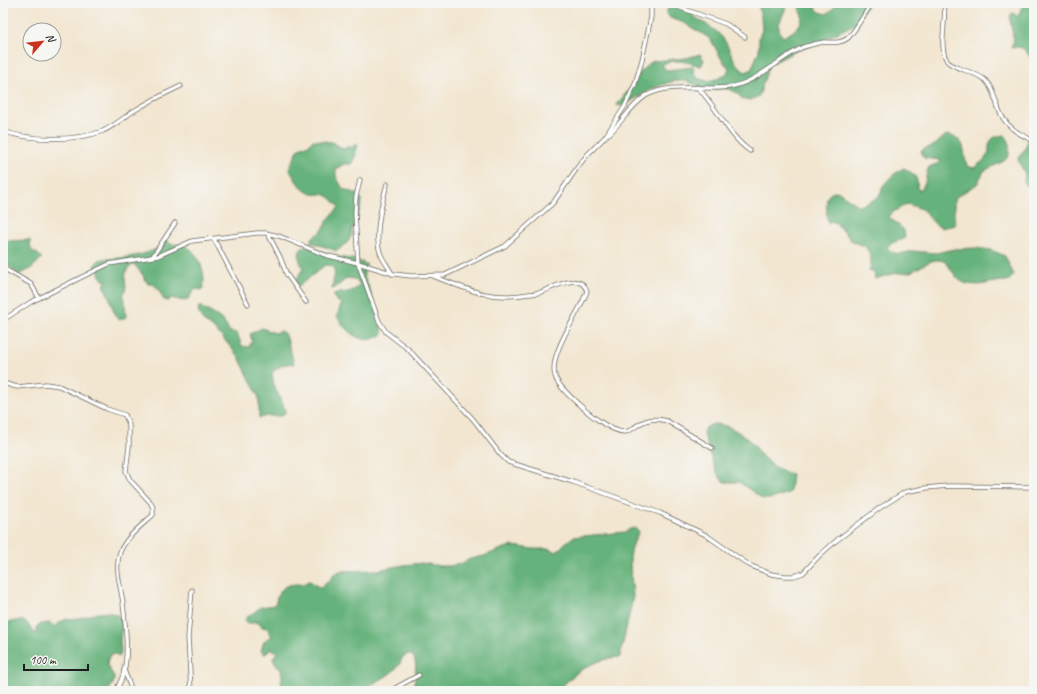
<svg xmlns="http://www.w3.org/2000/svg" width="1037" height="694" font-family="Caveat,sans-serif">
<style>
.forest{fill:#66b27b;stroke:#41674c}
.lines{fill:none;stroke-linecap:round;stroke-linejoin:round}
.minor-casing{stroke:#67635b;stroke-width:5}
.secondary-casing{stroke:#67635b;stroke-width:7}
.minor{stroke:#fff;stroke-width:3.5}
.secondary{stroke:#fff;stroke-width:5.5}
</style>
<rect width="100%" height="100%" fill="#f6f6f2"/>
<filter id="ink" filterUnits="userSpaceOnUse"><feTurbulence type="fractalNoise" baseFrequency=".025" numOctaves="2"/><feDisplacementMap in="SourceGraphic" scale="8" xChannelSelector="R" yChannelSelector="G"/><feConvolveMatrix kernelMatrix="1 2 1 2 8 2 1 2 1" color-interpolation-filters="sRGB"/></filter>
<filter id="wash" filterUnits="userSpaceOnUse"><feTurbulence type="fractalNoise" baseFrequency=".012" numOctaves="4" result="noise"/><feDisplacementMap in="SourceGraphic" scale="16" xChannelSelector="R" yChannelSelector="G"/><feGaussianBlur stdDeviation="0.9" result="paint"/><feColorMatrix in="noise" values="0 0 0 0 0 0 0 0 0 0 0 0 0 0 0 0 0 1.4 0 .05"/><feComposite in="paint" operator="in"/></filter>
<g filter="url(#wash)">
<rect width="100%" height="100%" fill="#f2e6d0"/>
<!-- forest -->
<g class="forest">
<path d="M675,3C684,6 688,12 695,17C706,25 717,29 725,41C731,51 734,65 745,72L751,70L759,51V37L762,30L761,17L759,10L760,3H788L779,24V31L783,37C793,32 805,25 801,12C800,9 798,6 797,3H810L820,12L826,14L832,10L837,3H869L855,24L817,43L796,51L769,65L759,96C738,107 745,95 731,90C722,86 713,92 704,89C696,86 686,79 678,81C657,83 640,97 622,106L616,105L633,85L642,70L648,64L654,61L687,58L700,54L704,60L701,66C687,63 676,57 662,65L666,70L693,67L695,76C705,84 715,80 726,75L729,68L722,60L711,40L706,36L684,23L670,18L666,13L669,7Z"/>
<path d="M1027,3H1034V65C1031,59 1026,47 1018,47C1016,47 1014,48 1011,48L1012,44L1014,41L1010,20L1011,14L1014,13L1018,17L1022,6Z"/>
<path d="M946,135C968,138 962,151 967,166L974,168L984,160L989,153C988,140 992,136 1005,135L1009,141V156L1004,161L984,171L977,184L956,197L954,204L955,225L941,228L935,224L922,209L907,204L893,212L889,217L904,230L905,238L892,243L887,247L891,252L899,254L913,251L936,253L955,249L976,248L991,250L1005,256L1014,275C1007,284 1005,280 995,282C984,284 980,286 968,284C952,281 951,260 939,260C930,259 921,267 913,271C908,273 904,273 898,273C891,274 882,277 875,279L874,271H869C873,260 871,255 865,246L853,242L836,223L831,221L828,223C827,217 825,201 828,196C830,193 834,192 837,191L859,206C865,204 871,201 877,198C880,195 881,191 883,187C887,179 896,172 904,168C912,173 919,176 917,188L919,190L921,189C927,183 925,174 929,167L941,162L940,160L924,158L921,151L924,149L935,145Z"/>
<path d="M1029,136L1034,137V185L1031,188L1028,187L1024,182L1025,174L1018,160C1019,155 1023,153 1025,149C1027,145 1027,140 1029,136Z"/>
<path d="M313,140L332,142L344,149L349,146L352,148L355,144L358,145L355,157L351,164H344L336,169V176L343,189L358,194L362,201L356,222L352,229L351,236L348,242L337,251L310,242L313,237L319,233L324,228L326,222L339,207C335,202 329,195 322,194C318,194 313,195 309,193C299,188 294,177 289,169L298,150L301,147L307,146Z"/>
<polygon points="30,240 31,250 38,254 42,258 31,269 18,275 9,266 7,266 5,272 3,273 3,251 5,248 6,241"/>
<path d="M165,241C168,241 170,244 173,244C178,245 181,244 186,246C199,253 208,276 202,290L195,289L188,299L184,301L171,298L168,301L164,300L158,289L153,284H148L142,274L134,264L128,268L125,274L126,288L123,295L125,301L126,317L119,320C111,310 111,297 104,287L106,280H103L99,274V267L98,266L93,267C95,265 96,262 99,260C104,258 112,259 118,258C132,257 150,254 163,245L162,242Z"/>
<path d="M304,246C314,247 323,253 334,256C345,259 357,258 367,265C361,271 365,281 369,287L383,334C380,336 376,338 372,339C356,342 343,328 337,316L341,304L334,298V295C345,290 350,295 360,285L355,279L347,278L335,288L332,289L335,272L332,266L325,265L298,287L296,280L303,268C299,261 296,252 304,246Z"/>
<path d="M199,306L217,316L223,321L230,332L237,333L242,346L249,347L252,341L250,334L262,328L275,333L281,331L286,335L294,364C285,362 277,368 272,373L274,386L286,411L282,416H268L259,418V398L239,357L222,337L211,326L203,321L198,312Z"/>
<path d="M714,424C730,424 744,435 755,446C757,448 758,452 760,454C768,463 780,472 792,474L790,492L783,495L769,499H763L739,482H724C715,473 713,462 709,450C707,443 704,437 703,431L708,426Z"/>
<path d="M634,528L639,531C636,538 632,545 631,552C628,567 633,582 633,597L620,657C597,658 572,672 559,691H415C413,680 419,666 413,656L408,654L404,656C401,659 401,662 399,665C390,677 372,683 361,691H280L282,676L281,670L273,660V658L277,652L270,648L266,654L263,653L261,651L264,641L272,636L269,633L268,628L262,627L257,622L252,623H247L245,621L246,618L261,607L274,605C277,602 276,597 279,593C285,584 292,584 301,584C304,584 307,582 310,581L320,588L330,580L334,574L340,571L378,570L404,565L422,563L440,566H449L460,564L470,559L484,556L504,548L514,546L533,549H550L557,552L564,544L573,537L625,532L630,529Z"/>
<path d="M109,612L119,616L123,621C122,624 120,639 120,641C120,647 123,652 119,657L114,654H111C101,667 114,670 114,679C114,683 111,687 108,691H3V623C17,622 25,615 32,631L36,633L38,630H36V627L41,624L50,623L53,626H56L60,622L67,619L79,618L98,613Z"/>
</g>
</g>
<g filter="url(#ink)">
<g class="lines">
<!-- minor casing -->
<g class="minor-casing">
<g id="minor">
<polyline points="667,3 726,24 745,37"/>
<path d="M944,3C947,20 938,46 947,61C953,69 975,71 985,80C993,88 994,97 998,107C1004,126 1017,133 1034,141"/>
<polyline points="3,4 4,3"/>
<path d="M697,87C717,106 727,135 750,151"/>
<path d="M3,131C29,141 77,141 103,131C114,126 122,119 132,112C148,102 164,94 181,86"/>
<path d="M609,134C621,123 633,103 647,95C673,82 702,91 729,87C757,83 778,59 803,47C810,45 817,43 824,42C832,42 841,44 848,38C853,34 867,10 872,3"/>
<polyline points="360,180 356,197 355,214 358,263 379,321 386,332 408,349 473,419 500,454 508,462 573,482 660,513 706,535 749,565 771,574 785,576 794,576 803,573 820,555 837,540 881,507 905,492 926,488 948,486 1034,487"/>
<path d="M387,184C382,202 374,235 380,252C382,260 389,267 392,274"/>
<polyline points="268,234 280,257 287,275 306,302"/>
<polyline points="214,239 248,304"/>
<polyline points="153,256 175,223"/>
<polyline points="3,268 31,284 39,298"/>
<path d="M433,276C468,290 491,301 529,294C533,294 537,293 541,292C553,288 581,271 587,291C580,313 548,353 555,376C558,387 576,402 585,410C593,417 613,432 624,432C630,432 634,427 638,425C646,419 657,418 667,421L712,448"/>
<polyline points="3,320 31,302 90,273 109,264 158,256 192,241 257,233 266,233 279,236 325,255 358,263 394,274 411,276 445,275 505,246 553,203 577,168 587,155 605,137 625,106 635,84 642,60 651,17 651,3"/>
<path d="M3,383L17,387L46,384L59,386L107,409L125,415L129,425V447L126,471L130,480L151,503L153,508V515C141,526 126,537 120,552C114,568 121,587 123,603C125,622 129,652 124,671C123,678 119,684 116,691"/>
<polyline points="124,670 132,691"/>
<polyline points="191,691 188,637 192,590"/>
<polyline points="390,691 419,675"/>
</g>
</g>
<!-- secondary casing -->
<g class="secondary-casing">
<polyline id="secondary" points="3,522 3,542"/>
</g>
<!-- minor -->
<use href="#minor" class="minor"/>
<!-- secondary -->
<use href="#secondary" class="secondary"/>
</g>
</g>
<!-- margin -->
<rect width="1037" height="694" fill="none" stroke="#f6f6f2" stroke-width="16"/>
<!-- north arrow -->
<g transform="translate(42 42) rotate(62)"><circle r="19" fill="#f6f6f2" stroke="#9f9f9c"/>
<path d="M0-3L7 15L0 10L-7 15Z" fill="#c8321e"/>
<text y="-6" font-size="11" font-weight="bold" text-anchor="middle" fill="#1c1c1c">N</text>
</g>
<!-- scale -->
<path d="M24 664v6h64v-6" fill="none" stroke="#1c1c1c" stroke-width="2"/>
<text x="30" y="664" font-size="12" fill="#1c1c1c" stroke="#f6f6f2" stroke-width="3" paint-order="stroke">100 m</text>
</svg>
